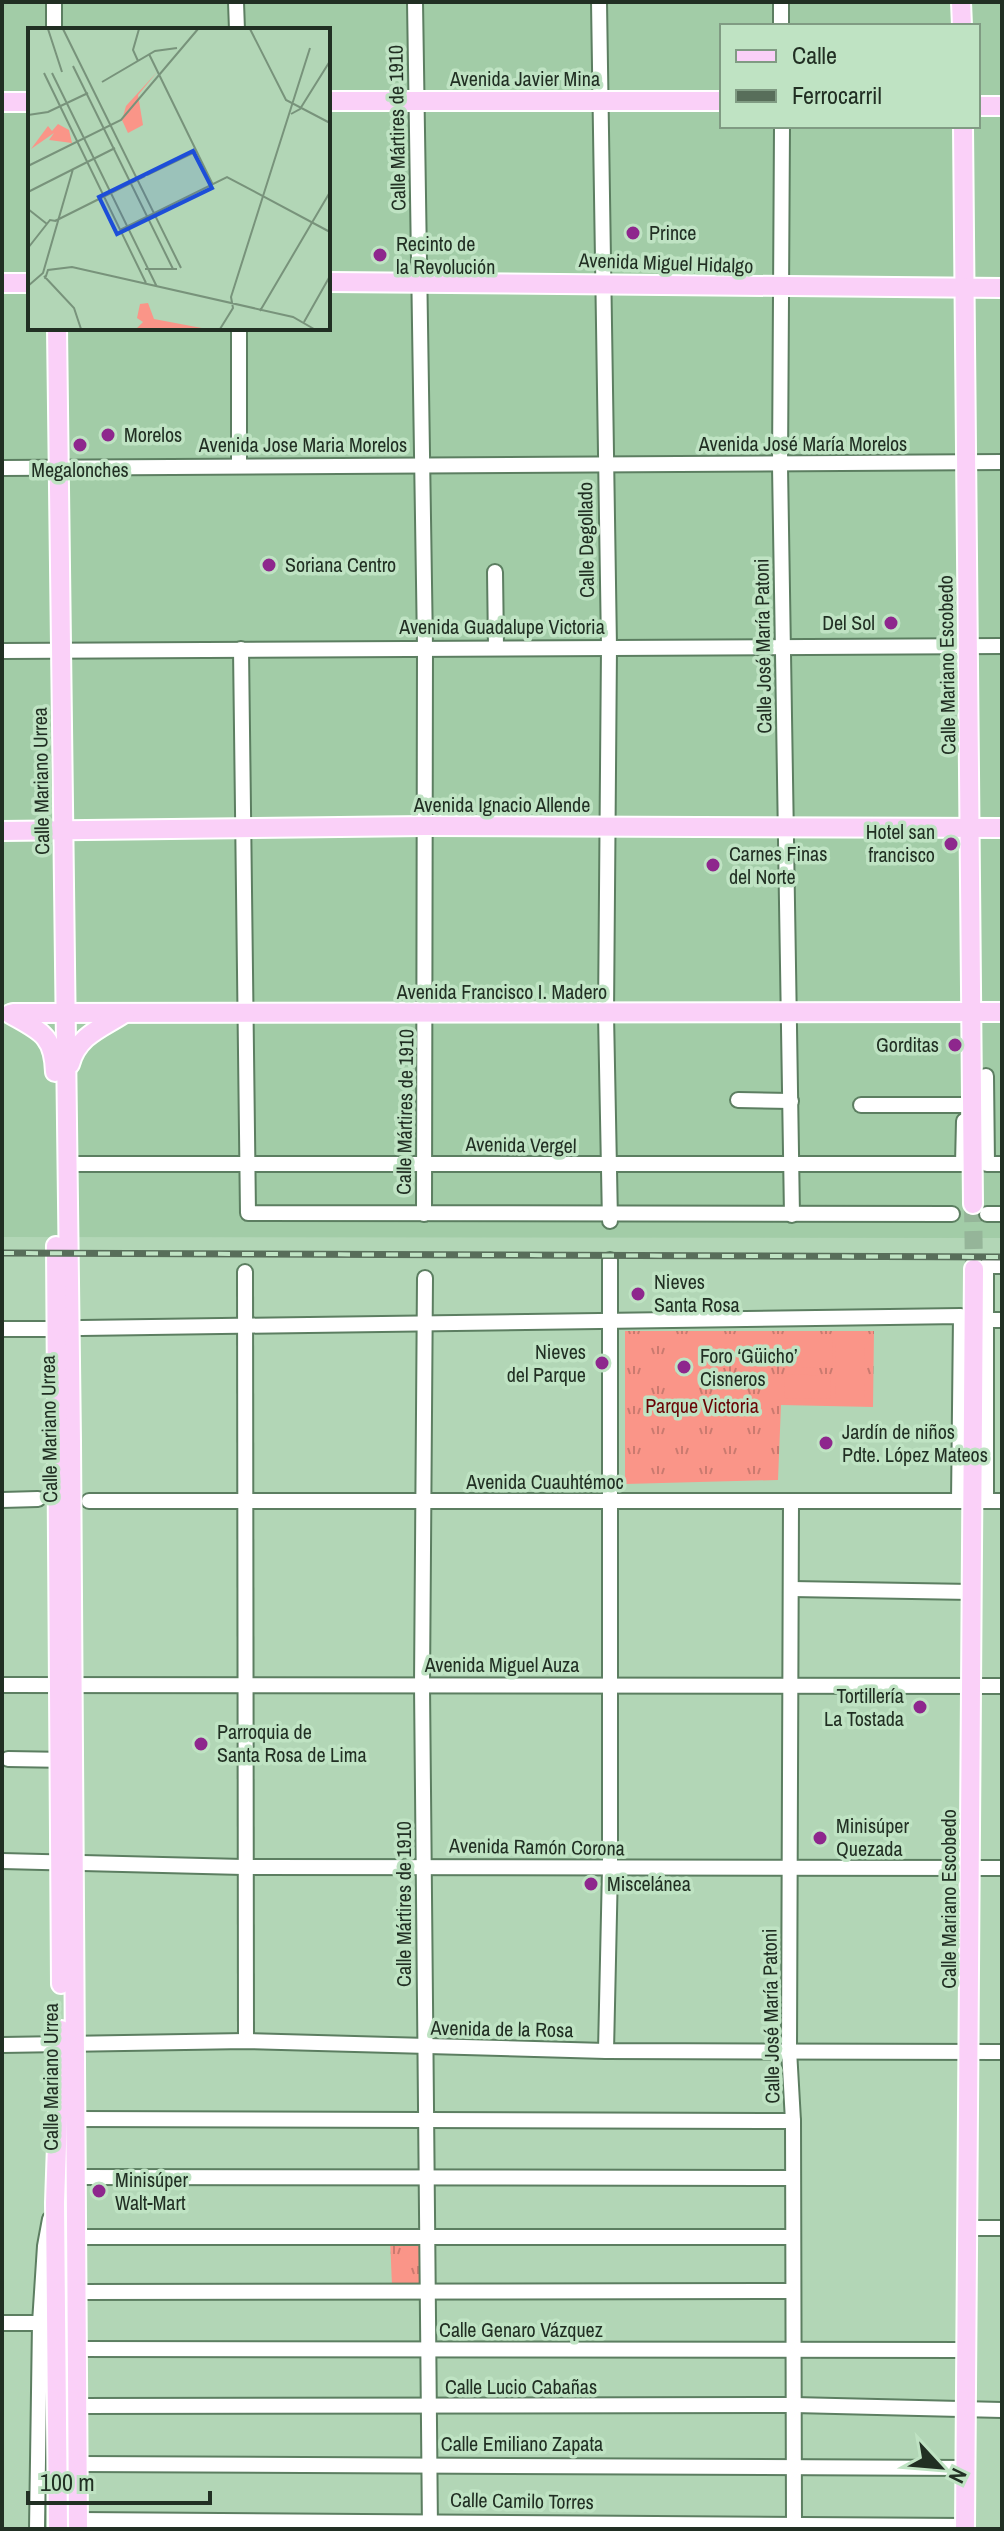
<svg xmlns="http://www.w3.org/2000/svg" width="1004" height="2531" font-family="'Archivo Narrow',sans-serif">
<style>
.built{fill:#a2cca7;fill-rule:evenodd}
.grass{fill:url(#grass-tufts)}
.pitch{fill:#fa9588}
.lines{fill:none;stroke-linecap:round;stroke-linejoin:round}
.major-tunnel{stroke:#95b599;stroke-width:18;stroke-dasharray:18 9;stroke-linecap:butt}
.minor-casing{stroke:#5c7e61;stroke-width:18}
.major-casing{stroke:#fff;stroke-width:22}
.minor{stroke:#fff;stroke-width:14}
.major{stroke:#fad0f8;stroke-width:18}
.rail-casing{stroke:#586e5a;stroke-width:7}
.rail{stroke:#bfe3c3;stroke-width:4;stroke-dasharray:12;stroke-linecap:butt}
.poi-dot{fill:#8e278d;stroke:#bfe3c3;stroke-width:3}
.labels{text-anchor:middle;stroke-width:7;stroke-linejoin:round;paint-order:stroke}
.street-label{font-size:20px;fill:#212f23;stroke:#bfe3c3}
.poi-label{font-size:20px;fill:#212f23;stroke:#bfe3c3;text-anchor:start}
.park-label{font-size:20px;fill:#690405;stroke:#bfe3c3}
.inset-road{fill:none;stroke:#78937b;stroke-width:2}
.view{fill:#1d4ed8;fill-opacity:0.15;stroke:#1d4ed8;stroke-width:4}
.inset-edge{fill:none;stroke:#212f23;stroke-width:4}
</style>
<defs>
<pattern id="grass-tufts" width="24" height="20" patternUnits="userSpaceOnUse" patternTransform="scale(2)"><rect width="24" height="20" fill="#fa9588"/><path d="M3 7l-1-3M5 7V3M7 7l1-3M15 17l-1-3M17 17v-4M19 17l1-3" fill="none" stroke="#ca7a6f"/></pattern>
</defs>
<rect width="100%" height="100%" fill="#b2d6b6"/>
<!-- built -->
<path class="built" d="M2,2H1002V1238L2,1237ZM722,26H978V126H722ZM30,30H328V328H30Z"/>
<!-- grass -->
<g class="grass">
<polygon points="625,1331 874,1331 873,1407 781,1405 778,1480 625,1484"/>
<polygon points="425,2237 426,2287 392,2286 390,2238"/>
</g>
<!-- pitch -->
<g class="pitch">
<polygon points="785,1340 833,1340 832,1368 785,1367"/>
<polygon points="836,1343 865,1343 864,1399 835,1399"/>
<polygon points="785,1374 831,1376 830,1399 784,1398"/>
</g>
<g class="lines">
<!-- major-tunnel -->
<polyline class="major-tunnel" points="973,1204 974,1269"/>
<!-- minor casing -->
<g class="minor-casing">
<g id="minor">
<polyline points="54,2 54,30"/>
<polyline points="236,2 237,30"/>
<polyline points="415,2 425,647 424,1214"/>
<polyline points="599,2 609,647 606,1014 610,1221"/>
<polyline points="781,2 781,26"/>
<polyline points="782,126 780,466 792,1215"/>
<polyline points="239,328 239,466"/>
<polyline points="2,468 1002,462"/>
<polyline points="495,572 496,647"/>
<polyline points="241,649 248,1213 952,1214"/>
<polyline points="2,651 1002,646"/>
<polyline points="986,1076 987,1164 1002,1164"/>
<polyline points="738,1100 791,1101"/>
<polyline points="861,1105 964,1105"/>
<polyline points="78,1164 963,1164 964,1121"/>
<polyline points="987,1214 1002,1214"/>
<polyline points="245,1272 246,2041"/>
<polyline points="425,1278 422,1685 430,2529"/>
<polyline points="986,1320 1002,1320"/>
<polyline points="81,1328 961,1316 959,1501"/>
<polyline points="2,1329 47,1329"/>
<polyline points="2,1500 38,1499"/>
<polyline points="89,1501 1002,1501"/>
<polyline points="986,1501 986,1266 1002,1266"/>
<polyline points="791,1502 789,2050 793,2121 794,2529"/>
<polyline points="791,1589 972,1592"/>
<polyline points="2,1685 1002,1686"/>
<polyline points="8,1759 68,1760"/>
<polyline points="2,1861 243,1867 1002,1868"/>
<polyline points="2,2045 246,2041 606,2051 1002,2052"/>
<polyline points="606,2051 610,1868 610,1260"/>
<polyline points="74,2119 793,2121"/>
<polyline points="74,2177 793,2178"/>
<polyline points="969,2228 1002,2228"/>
<polyline points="74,2237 793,2237"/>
<polyline points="74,2292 793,2291"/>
<polyline points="2,2323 40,2323"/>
<polyline points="74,2349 968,2350"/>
<polyline points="75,2406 794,2405 1002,2410"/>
<polyline points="77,2464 966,2468"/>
<polyline points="78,2520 965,2526"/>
<polyline points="37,2529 40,2323 45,2246 50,2219"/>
</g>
</g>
<!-- major casing -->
<g class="major-casing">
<g id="major">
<polyline points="961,2 962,26"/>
<polyline points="328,101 722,101"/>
<polyline points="2,102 30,102"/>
<polyline points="978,106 1002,106"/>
<polyline points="963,126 973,1204"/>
<polyline points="328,282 1002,288"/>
<polyline points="2,283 30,283"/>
<polyline points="57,328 71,1441 78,2529"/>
<polyline points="2,831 425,826 1002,828"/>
<polyline points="13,1013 1002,1012"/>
<path d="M10,1014C40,1031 54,1035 55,1072"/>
<path d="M70,1064C78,1035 102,1028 125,1013"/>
<polyline points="56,1246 61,1984"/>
<polyline points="58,2529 55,2203 61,2030"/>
<polyline points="965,2529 974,1269"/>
</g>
</g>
<!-- minor -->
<use href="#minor" class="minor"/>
<!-- major -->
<use href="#major" class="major"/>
<!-- rail casing -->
<g class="rail-casing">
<polyline id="rail" points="2,1253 1002,1257"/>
</g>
<!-- rail -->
<use href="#rail" class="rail"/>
</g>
<!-- markers -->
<g class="poi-dot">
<circle cx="633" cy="233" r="8"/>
<circle cx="380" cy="255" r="8"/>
<circle cx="108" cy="435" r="8"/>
<circle cx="80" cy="445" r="8"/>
<circle cx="269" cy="565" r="8"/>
<circle cx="891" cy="623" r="8"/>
<circle cx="951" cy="844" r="8"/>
<circle cx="713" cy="865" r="8"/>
<circle cx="955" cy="1045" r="8"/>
<circle cx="638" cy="1294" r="8"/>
<circle cx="602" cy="1363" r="8"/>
<circle cx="684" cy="1367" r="8"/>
<circle cx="826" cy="1443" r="8"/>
<circle cx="920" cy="1707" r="8"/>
<circle cx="201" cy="1744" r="8"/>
<circle cx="820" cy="1838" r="8"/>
<circle cx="591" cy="1884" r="8"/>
<circle cx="99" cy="2191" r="8"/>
</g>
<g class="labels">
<!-- street labels -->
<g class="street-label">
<text x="525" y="86">Avenida Javier Mina</text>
<text transform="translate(397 128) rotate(-91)" y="7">Calle Mártires de 1910</text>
<text transform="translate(666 263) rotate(2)" y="7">Avenida Miguel Hidalgo</text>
<text x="803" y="451">Avenida José María Morelos</text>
<text x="303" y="452">Avenida Jose Maria Morelos</text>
<text transform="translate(586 540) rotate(-91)" y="7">Calle Degollado</text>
<text x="502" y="634">Avenida Guadalupe Victoria</text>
<text transform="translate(763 646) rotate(-91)" y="7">Calle José María Patoni</text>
<text transform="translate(947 665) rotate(-91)" y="7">Calle Mariano Escobedo</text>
<text transform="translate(41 781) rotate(-91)" y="7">Calle Mariano Urrea</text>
<text x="502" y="812">Avenida Ignacio Allende</text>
<text x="502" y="999">Avenida Francisco I. Madero</text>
<text transform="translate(405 1112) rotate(-89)" y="7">Calle Mártires de 1910</text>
<text transform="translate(521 1145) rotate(1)" y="7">Avenida Vergel</text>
<text transform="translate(49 1429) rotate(-91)" y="7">Calle Mariano Urrea</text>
<text x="545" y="1489">Avenida Cuauhtémoc</text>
<text x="502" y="1672">Avenida Miguel Auza</text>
<text transform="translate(537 1847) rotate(1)" y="7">Avenida Ramón Corona</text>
<text transform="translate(949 1899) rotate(-90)" y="7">Calle Mariano Escobedo</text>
<text transform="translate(404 1904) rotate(-90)" y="7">Calle Mártires de 1910</text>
<text transform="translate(771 2016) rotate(-91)" y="7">Calle José María Patoni</text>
<text transform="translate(502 2029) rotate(1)" y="7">Avenida de la Rosa</text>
<text transform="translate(51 2077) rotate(-90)" y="7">Calle Mariano Urrea</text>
<text x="521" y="2337">Calle Genaro Vázquez</text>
<text x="521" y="2394">Calle Lucio Cabañas</text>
<text x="522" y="2451">Calle Emiliano Zapata</text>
<text transform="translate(522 2501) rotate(1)" y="7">Calle Camilo Torres</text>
</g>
<!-- poi labels -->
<g class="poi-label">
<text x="649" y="240">Prince</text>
<text x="396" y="251">Recinto de<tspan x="396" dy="23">la Revolución</tspan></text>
<text x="124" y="442">Morelos</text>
<text x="80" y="477" text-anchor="middle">Megalonches</text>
<text x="285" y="572">Soriana Centro</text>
<text x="875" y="630" text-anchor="end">Del Sol</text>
<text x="935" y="839" text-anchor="end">Hotel san<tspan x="935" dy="23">francisco</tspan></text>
<text x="729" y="861">Carnes Finas<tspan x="729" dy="23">del Norte</tspan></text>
<text x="939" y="1052" text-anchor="end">Gorditas</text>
<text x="654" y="1289">Nieves<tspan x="654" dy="23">Santa Rosa</tspan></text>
<text x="586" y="1359" text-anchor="end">Nieves<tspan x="586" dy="23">del Parque</tspan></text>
<text x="700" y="1363">Foro ‘Güicho’<tspan x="700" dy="23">Cisneros</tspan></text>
<text x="842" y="1439">Jardín de niños<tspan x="842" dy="23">Pdte. López Mateos</tspan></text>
<text x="904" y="1703" text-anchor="end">Tortillería<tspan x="904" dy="23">La Tostada</tspan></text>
<text x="217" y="1739">Parroquia de<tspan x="217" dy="23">Santa Rosa de Lima</tspan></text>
<text x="836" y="1833">Minisúper<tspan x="836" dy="23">Quezada</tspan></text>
<text x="607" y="1891">Miscelánea</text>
<text x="115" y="2187">Minisúper<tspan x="115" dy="23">Walt-Mart</tspan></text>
</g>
<!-- park labels -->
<g class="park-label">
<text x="702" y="1413">Parque Victoria</text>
</g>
</g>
<!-- overview -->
<g transform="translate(28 28)">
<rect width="302" height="302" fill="#b2d6b6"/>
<path d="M129,44L110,67L115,97L100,105L94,92L98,78ZM30,96L41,102L44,115L21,112L26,105L3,121L20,98L24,103ZM120,275L126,291L179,301H108L115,294L109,290L112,276Z" fill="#fa9588"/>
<path class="inset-road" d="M20,1L34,44M35,1L153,240M222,1L258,72L302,95M121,26L185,157M110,33L105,22L111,1M45,38L145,241M16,45L118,255M24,45L129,259M74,54L127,23L149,20M263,86L272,81L302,33M0,87L20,84L60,65M0,138L93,92L170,1M119,147L169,123M0,164L87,120M0,181L19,196M27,193L117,148M92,202L199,149L302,204M0,220L22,192L28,193M117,241H149M16,248L46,280L53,301M17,251L20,242L44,239L265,289L286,301M0,258L15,245L45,141M232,283L302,164M276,294L302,248M192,301L205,280L203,269L282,20"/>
<path class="view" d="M165,123L184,160L89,206L71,169Z"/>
<rect width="302" height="302" class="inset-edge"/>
</g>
<!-- border -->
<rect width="1004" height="2531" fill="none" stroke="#212f23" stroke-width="8"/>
<!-- legend -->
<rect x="720" y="24" width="260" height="104" fill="#bfe3c3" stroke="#809b83" stroke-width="2"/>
<rect x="736" y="50" width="40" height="12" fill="#fad0f8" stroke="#809b83" stroke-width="2"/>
<text x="792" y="64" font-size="24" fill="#212f23">Calle</text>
<rect x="736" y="90" width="40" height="12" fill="#586e5a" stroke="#809b83" stroke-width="2"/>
<text x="792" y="104" font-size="24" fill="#212f23">Ferrocarril</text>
<!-- north arrow -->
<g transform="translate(940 2467) rotate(116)" stroke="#bfe3c3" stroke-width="6" paint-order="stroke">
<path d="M0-6L14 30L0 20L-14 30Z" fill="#212f23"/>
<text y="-12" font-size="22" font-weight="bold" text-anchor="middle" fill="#212f23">N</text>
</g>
<!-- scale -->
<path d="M28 2491v12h182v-12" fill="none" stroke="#212f23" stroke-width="4"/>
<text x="40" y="2491" font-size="24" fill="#212f23" stroke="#bfe3c3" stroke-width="6" paint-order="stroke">100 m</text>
</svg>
